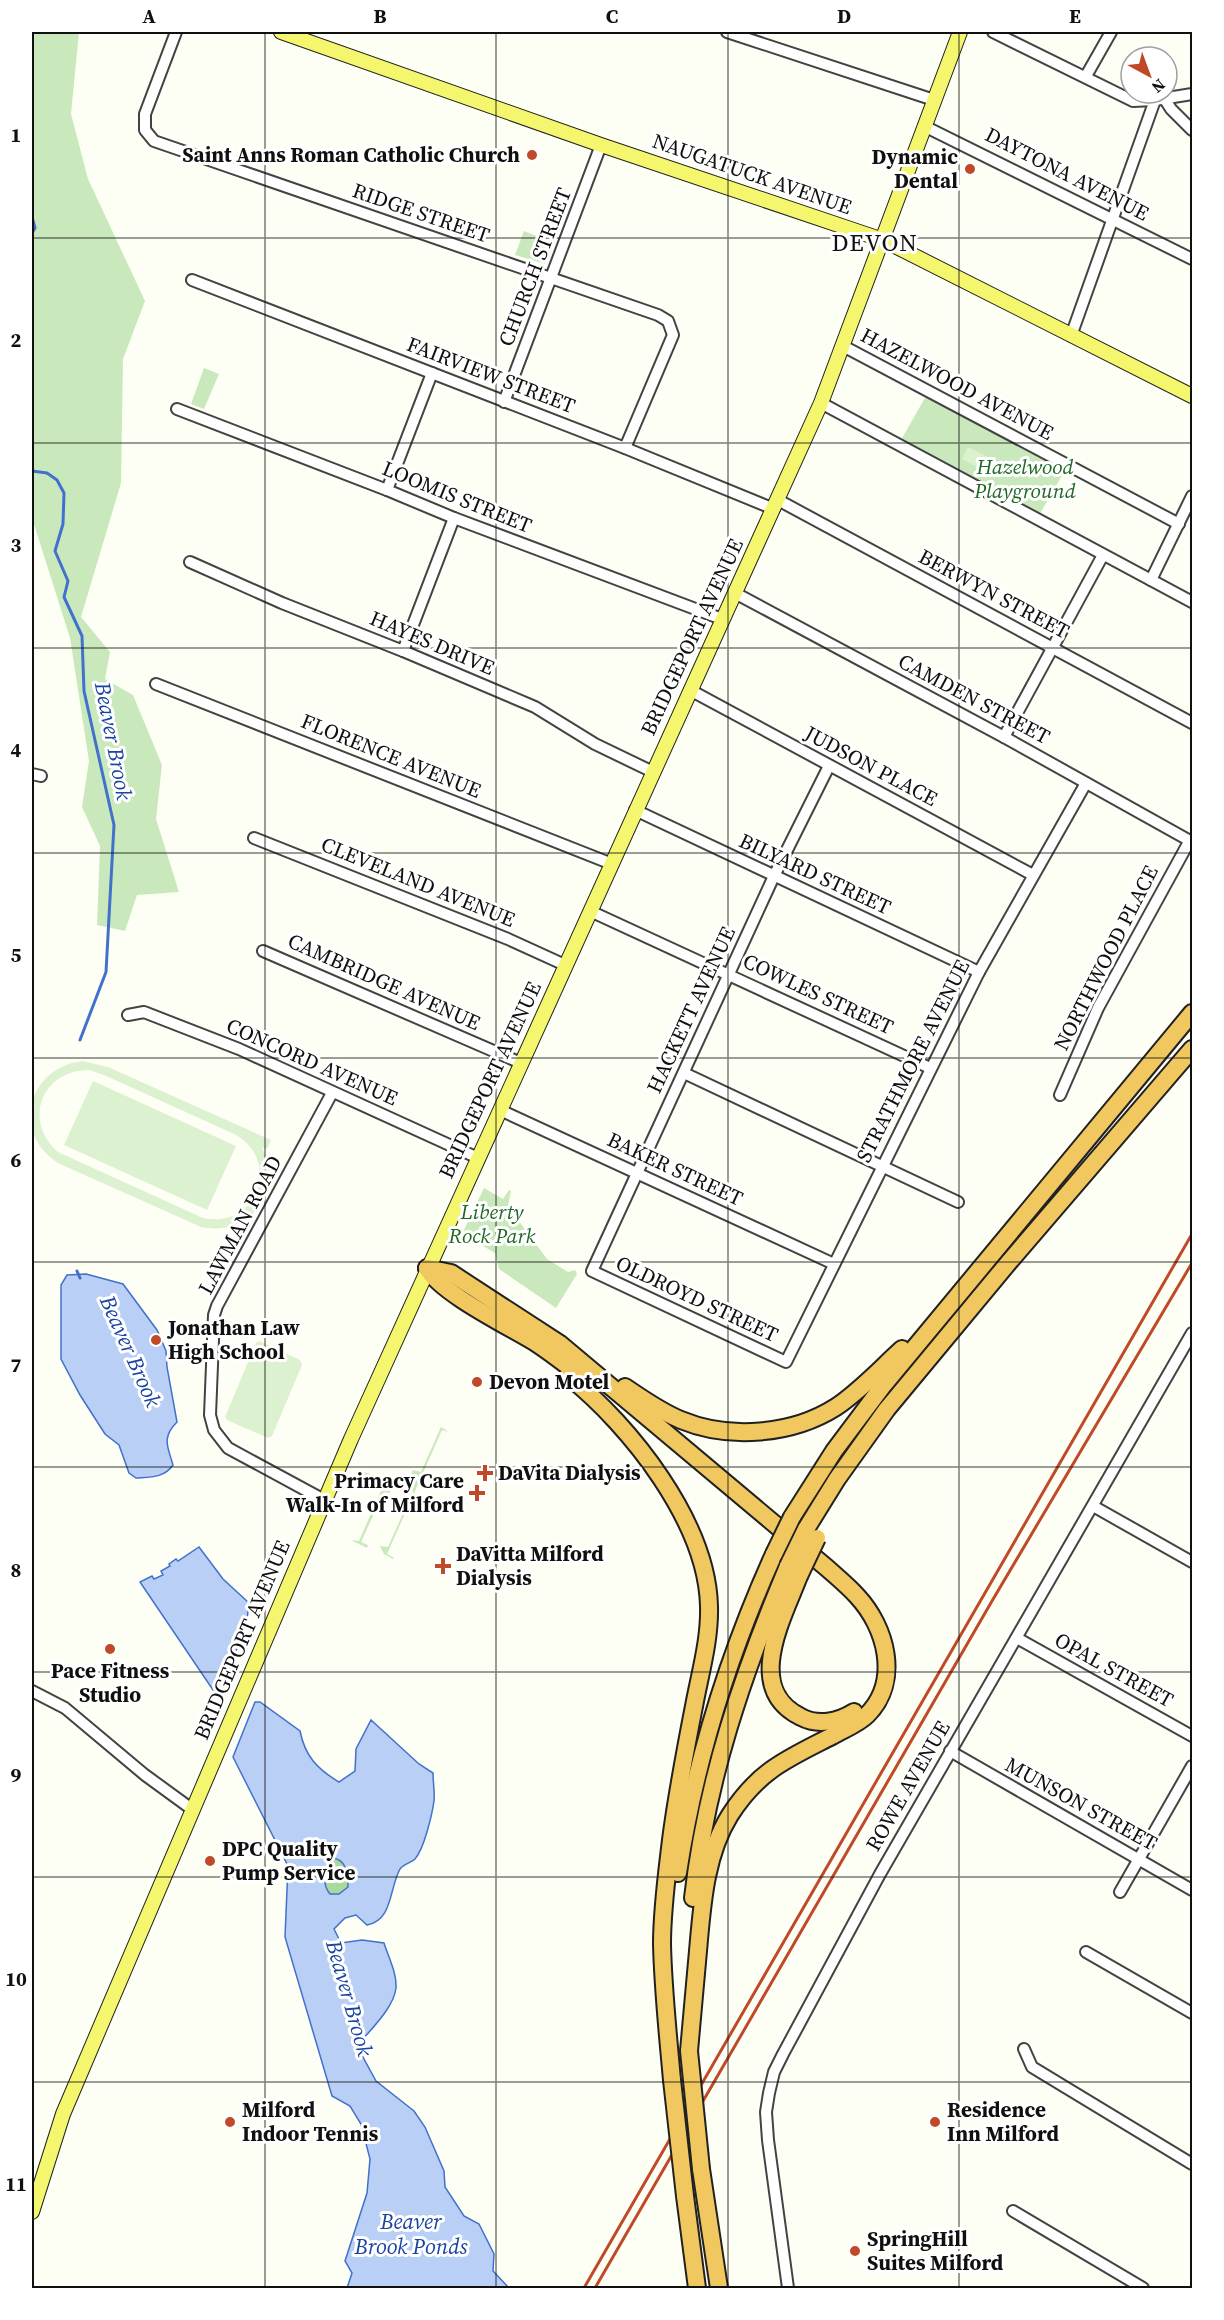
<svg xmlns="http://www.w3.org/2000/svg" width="1224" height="2320" font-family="'Source Serif 4',serif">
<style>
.green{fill:#c9e9bd}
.forest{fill:#a8da9c}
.pitch{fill:#dcf1cf;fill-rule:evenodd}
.water{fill:#b9cff5;stroke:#4171cb;stroke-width:1.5;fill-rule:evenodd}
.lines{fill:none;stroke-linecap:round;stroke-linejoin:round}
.stream{stroke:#4171cb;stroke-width:3}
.minor-casing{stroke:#434343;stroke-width:14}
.major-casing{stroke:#212121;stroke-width:16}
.highway-casing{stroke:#212121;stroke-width:20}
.minor{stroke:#fff;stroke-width:10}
.major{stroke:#f4f66d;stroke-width:14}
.highway{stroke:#f1c75f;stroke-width:16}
.rail{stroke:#bf4929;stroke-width:3}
.highway-bridge-casing{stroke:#212121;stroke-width:20;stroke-linecap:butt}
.highway-bridge{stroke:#f1c75f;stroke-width:16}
.grid{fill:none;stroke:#101010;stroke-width:1.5;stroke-opacity:0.55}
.poi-dot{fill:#bf4929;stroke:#fff;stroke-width:2}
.labels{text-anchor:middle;stroke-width:6;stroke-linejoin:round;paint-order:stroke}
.poi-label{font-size:21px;font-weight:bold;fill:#101010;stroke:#fff;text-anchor:start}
.street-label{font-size:21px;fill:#101010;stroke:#fff}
.park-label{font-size:21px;font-style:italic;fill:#206824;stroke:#fff}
.water-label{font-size:22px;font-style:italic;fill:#1a44a1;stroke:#fff}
.quarter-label{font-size:24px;letter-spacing:1.5px;fill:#101010;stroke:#fff}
.neatline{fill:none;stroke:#101010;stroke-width:2}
.grid-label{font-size:20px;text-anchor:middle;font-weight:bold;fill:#101010}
</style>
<rect width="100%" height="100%" fill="#fefff4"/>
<!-- green -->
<g class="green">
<polygon points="32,32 79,32 71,114 88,179 145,301 123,359 121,483 81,617 110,652 105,679 133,695 162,765 156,819 179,892 137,895 125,931 97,925 100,846 82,807 89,761 70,638 32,518"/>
<polygon points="524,231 554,243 545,264 515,255"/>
<polygon points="204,368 219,374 204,409 191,404"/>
<polygon points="926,396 1062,469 1064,472 1038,517 901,440"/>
<polygon points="484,1188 503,1199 509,1190 511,1191 508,1206 547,1259 568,1272 575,1270 577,1274 556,1308 499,1269 495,1253 462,1234"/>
<polygon points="441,1427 449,1432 442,1430 387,1554 394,1558 393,1559 384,1554 380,1546 388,1547 413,1491 406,1486 413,1470 421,1472"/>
<polygon points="364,1472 383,1478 392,1490 389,1493 384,1492 361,1542 368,1545 367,1548 351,1540 359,1541 384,1484 360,1473"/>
</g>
<!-- forest -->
<path class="forest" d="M333,1858C347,1861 348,1875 348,1887L339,1894H330C322,1885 323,1865 333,1858Z"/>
<!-- pitch -->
<g class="pitch">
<polygon points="968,447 1005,466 998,478 962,459"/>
<path d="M83,1061L108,1067L271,1140L267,1149L262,1147C283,1193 250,1237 201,1227L60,1164C11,1136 26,1067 83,1061ZM89,1070L104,1075L234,1134C283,1160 257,1230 203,1218L58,1152C22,1121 42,1070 89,1070Z"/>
<polygon points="93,1081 236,1146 207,1210 64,1145"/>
<polygon points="259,1341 300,1360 302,1365 272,1436 268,1438 227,1420 225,1417 256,1343"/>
</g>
<!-- water -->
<g class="water">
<path d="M86,1274L123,1284L157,1330L166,1351L167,1367L177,1422C161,1438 168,1447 173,1465C164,1478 151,1477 136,1478L129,1473L119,1445L105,1434L80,1395L61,1359V1285L67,1275Z"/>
<polygon points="199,1547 223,1579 249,1603 246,1627 230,1665 230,1682 215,1693 140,1582 152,1576 154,1579 163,1575 161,1571 170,1566 169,1564 176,1559 178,1561"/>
<path d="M255,1702H260L300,1731C305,1756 317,1769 339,1782L355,1771L356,1749L371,1720L419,1764L433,1773C433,1783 435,1792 434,1801C432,1815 424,1849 415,1859C411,1863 403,1864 400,1869C389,1889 393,1920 367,1925L356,1915L345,1918L334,1929L341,1943L362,1940L384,1943C388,1956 397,1973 396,1988C394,2008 369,2031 357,2046L376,2081L414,2111L425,2127L444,2171L445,2187L464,2216L479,2224L494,2254L493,2271L509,2288H347L352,2273L345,2261L367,2193L370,2159L361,2124L350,2106L332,2096L285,1937L288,1866L233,1757ZM333,1858C347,1860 348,1875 348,1887L339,1894H330C322,1885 323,1865 333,1858Z"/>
</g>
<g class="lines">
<!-- stream -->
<g class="stream">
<polyline points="32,217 35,228 32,233"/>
<polyline points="32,471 47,473 57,480 64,493 63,524 55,551 68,581 64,597 82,636 84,691 114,825 106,972 80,1040"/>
<polyline points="77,1271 80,1278"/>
</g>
<!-- minor casing -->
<g class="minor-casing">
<g id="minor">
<polyline points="176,32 145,114 145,130 154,141 658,315 668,321 673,335 625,448"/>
<polyline points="727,32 934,100"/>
<polyline points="993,32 1133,101 1155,100 1192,94"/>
<polyline points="1086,76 1111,32"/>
<polyline points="1164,98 1171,109 1192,130"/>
<polyline points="924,126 1192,259"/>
<polyline points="192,280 625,448 774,509"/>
<polyline points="1071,336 1155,100"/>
<polyline points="843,346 1179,524"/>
<polyline points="504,402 601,145"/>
<polyline points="821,403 1192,602"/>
<polyline points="177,409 387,490 454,518 722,619"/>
<polyline points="387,490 432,373"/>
<polyline points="778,500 1192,723"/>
<polyline points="190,562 282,603 403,651 535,707 595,744 653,772"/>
<polyline points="1151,580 1192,496"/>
<polyline points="735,593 1004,737 1192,842"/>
<polyline points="403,651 454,518"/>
<polyline points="156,684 612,864"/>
<polyline points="690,690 1033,875"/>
<polyline points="1004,737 1103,555"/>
<polyline points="829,766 774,876 592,1271 786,1362 979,972 1086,783"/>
<polyline points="32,774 41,776"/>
<polyline points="635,810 979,972"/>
<polyline points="254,838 508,939 565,965"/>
<polyline points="590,911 930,1068"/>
<polyline points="263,951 521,1063"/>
<polyline points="128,1015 144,1012 239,1049 478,1158"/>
<polyline points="684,1073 958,1202"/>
<polyline points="1060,1095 1098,1008 1190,840"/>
<polyline points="500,1110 834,1264"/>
<polyline points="324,1500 228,1448 214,1430 210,1415 214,1315 217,1306 332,1093"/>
<polyline points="1093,1506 1192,1562"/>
<polyline points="1017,1638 1192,1736"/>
<polyline points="32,1691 65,1708 145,1775 193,1810"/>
<polyline points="950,1751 1192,1890"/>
<polyline points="1120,1892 1192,1766"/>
<polyline points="1086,1952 1192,2013"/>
<polyline points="1024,2049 1032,2067 1192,2164"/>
<polyline points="1013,2211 1143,2288"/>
<polyline points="788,2288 768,2140 766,2112 769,2093 774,2072 783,2054 880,1874 1192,1333"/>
</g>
</g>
<!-- major casing -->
<g class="major-casing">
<g id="major">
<polyline points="281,32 601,145 883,240 1192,396"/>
<polyline points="32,2212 63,2114 351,1439 821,403 960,32"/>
</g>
</g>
<!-- highway casing -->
<g class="highway-casing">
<g id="highway">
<path d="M427,1268L451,1273L560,1344L827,1568C837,1577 848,1586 857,1596C886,1627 901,1681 867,1715C858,1724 844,1729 832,1736C787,1759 759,1770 730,1815C705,1855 702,1906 698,1951C695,1985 692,2018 689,2051"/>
<path d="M427,1268C440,1293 510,1327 536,1343C553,1354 569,1367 585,1379"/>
<path d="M568,1376C631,1426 707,1523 709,1606C710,1638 701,1670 695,1701C686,1747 677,1793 671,1840C667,1874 662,1909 662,1944C663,1989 668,2035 672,2080"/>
<path d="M625,1387C643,1399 661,1412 681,1420C729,1440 792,1435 836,1407C860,1391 881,1368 902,1349"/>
<polyline points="792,1517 834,1451 882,1387 1192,1013"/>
<polyline points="806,1529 837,1479 887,1409 1009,1262 1192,1049"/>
<path d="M799,1576C783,1618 743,1689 801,1717C818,1726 838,1722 854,1712"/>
<path d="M678,1873C695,1761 728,1656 774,1554"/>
<path d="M693,1898C706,1781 743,1673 788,1566"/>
<polyline points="701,2169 719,2288"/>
<polyline points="685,2196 697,2288"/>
</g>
</g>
<!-- minor -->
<use href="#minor" class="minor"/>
<!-- major -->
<use href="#major" class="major"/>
<!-- highway -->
<use href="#highway" class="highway"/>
<!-- rail -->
<g class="rail">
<polyline points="584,2288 1192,1234"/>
<polyline points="595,2288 992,1601 1192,1263"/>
</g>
<!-- highway-bridge casing -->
<g class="highway-bridge-casing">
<g id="highway-bridge">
<polyline points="774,1554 792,1517"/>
<polyline points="788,1566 806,1529"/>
<polyline points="799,1576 817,1538"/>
<polyline points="689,2051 701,2169"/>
<polyline points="672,2080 685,2196"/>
</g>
</g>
<!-- highway-bridge -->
<use href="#highway-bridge" class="highway-bridge"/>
</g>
<!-- grid -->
<path class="grid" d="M265,32V2288M496,32V2288M728,32V2288M959,32V2288M32,238H1192M32,443H1192M32,648H1192M32,853H1192M32,1058H1192M32,1262H1192M32,1467H1192M32,1672H1192M32,1877H1192M32,2082H1192"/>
<!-- markers -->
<g class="poi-dot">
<circle cx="532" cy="155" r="6"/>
<circle cx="970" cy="169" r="6"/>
<circle cx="156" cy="1340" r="6"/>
<circle cx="477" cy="1382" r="6"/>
<path d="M482 1464h6v6h6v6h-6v6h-6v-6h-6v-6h6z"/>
<path d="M474 1484h6v6h6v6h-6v6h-6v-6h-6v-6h6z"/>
<path d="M440 1557h6v6h6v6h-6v6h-6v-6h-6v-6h6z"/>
<circle cx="110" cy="1649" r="6"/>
<circle cx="210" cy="1861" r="6"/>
<circle cx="230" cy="2122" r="6"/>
<circle cx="935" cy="2122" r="6"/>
<circle cx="855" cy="2251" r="6"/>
</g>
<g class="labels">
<!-- poi labels -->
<g class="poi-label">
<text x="520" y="162" text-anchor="end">Saint Anns Roman Catholic Church</text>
<text x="958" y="164" text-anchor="end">Dynamic<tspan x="958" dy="24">Dental</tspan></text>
<text x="168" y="1335">Jonathan Law<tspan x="168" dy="24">High School</tspan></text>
<text x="489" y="1389">Devon Motel</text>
<text x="498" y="1480">DaVita Dialysis</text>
<text x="464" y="1488" text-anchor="end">Primacy Care<tspan x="464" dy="24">Walk-In of Milford</tspan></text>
<text x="456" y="1561">DaVitta Milford<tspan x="456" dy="24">Dialysis</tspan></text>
<text x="110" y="1678" text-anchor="middle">Pace Fitness<tspan x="110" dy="24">Studio</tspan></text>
<text x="222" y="1856">DPC Quality<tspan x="222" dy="24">Pump Service</tspan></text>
<text x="242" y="2117">Milford<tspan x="242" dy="24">Indoor Tennis</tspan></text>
<text x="947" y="2117">Residence<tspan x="947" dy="24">Inn Milford</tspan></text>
<text x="867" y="2246">SpringHill<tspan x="867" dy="24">Suites Milford</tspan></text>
</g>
<!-- street labels -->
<g class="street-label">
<text transform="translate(752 174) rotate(19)" y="7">NAUGATUCK AVENUE</text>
<text transform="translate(1067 174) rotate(27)" y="7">DAYTONA AVENUE</text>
<text transform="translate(421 213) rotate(19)" y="7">RIDGE STREET</text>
<text transform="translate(535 267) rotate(-69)" y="7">CHURCH STREET</text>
<text transform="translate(491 375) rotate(21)" y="7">FAIRVIEW STREET</text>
<text transform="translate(957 384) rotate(28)" y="7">HAZELWOOD AVENUE</text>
<text transform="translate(457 497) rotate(22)" y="7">LOOMIS STREET</text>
<text transform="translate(994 594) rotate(28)" y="7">BERWYN STREET</text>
<text transform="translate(692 637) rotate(-65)" y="7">BRIDGEPORT AVENUE</text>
<text transform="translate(432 643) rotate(23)" y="7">HAYES DRIVE</text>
<text transform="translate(974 699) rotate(28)" y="7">CAMDEN STREET</text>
<text transform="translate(391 756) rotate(22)" y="7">FLORENCE AVENUE</text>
<text transform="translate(871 766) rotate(28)" y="7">JUDSON PLACE</text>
<text transform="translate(815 874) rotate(25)" y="7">BILYARD STREET</text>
<text transform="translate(418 882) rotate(22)" y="7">CLEVELAND AVENUE</text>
<text transform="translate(1106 958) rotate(-63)" y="7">NORTHWOOD PLACE</text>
<text transform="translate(384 982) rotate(24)" y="7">CAMBRIDGE AVENUE</text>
<text transform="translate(818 994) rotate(25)" y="7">COWLES STREET</text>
<text transform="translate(691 1010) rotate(-65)" y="7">HACKETT AVENUE</text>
<text transform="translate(913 1061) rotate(-63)" y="7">STRATHMORE AVENUE</text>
<text transform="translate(312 1062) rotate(24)" y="7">CONCORD AVENUE</text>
<text transform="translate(490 1080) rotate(-65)" y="7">BRIDGEPORT AVENUE</text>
<text transform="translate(675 1169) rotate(25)" y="7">BAKER STREET</text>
<text transform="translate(240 1225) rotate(-62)" y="7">LAWMAN ROAD</text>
<text transform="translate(697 1299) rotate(25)" y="7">OLDROYD STREET</text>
<text transform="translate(242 1640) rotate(-67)" y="7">BRIDGEPORT AVENUE</text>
<text transform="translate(1114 1670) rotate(29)" y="7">OPAL STREET</text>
<text transform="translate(908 1786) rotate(-60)" y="7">ROWE AVENUE</text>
<text transform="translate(1081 1804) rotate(29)" y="7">MUNSON STREET</text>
</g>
<!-- park labels -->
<g class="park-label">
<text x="1025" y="474">Hazelwood<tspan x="1025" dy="24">Playground</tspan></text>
<text x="492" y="1219">Liberty<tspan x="492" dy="24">Rock Park</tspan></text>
</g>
<!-- water labels -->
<g class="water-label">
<text transform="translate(114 741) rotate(79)" y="8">Beaver Brook</text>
<text transform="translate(131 1351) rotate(66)" y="8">Beaver Brook</text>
<text transform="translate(350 1998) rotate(74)" y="8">Beaver Brook</text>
<text x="411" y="2229">Beaver<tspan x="411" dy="25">Brook Ponds</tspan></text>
</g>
<!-- quarter labels -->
<g class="quarter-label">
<text x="875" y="251">DEVON</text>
</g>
</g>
<!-- border -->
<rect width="1224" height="2320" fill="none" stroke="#ffffff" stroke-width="66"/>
<!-- north arrow -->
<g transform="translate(1149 75) rotate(139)"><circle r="28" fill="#ffffff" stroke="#9f9f9f" stroke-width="1.5"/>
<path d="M0-4.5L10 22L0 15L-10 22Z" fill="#bf4929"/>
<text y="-9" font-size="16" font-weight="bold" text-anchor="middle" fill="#101010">N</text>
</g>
<rect x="33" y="33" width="1158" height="2254" class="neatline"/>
<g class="grid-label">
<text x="149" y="23">A</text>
<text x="380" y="23">B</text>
<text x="612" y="23">C</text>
<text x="844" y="23">D</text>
<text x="1075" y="23">E</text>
<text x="16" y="142">1</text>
<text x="16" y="347">2</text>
<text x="16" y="552">3</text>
<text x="16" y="757">4</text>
<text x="16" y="962">5</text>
<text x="16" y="1167">6</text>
<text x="16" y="1372">7</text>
<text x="16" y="1577">8</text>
<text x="16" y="1782">9</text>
<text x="16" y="1986">10</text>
<text x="16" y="2191">11</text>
</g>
</svg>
